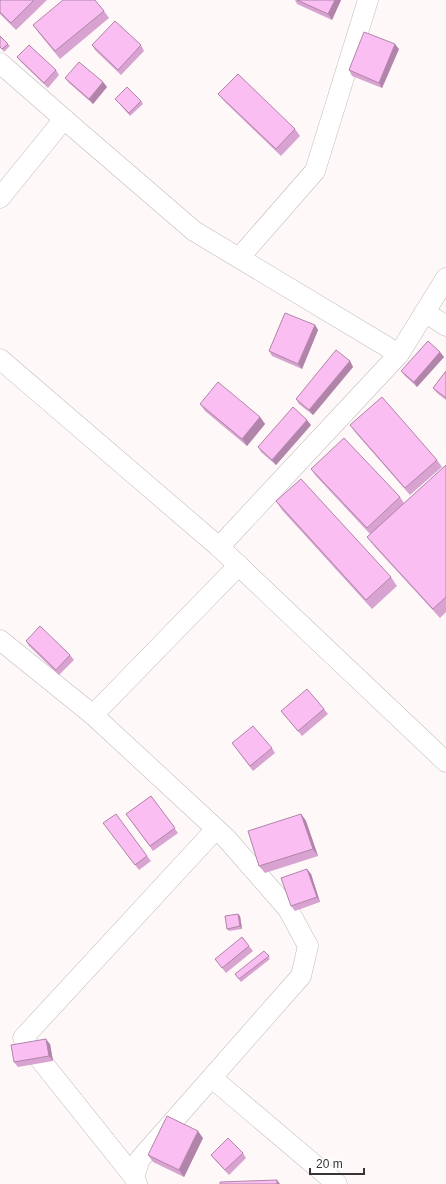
<svg xmlns="http://www.w3.org/2000/svg" width="446" height="1184" font-family="Arial,sans-serif">
<style>
.lines{fill:none;stroke-linecap:round;stroke-linejoin:round}
.minor-casing{stroke:#c0babb;stroke-width:21}
.minor{stroke:#fff;stroke-width:20}
.wall{fill:#d8a3d0}
.shaded-wall{fill:#b085a9}
.building{fill:#fbbef2;stroke:#b085a9}
</style>
<rect width="100%" height="100%" fill="#fef8f9"/>
<g class="lines">
<!-- minor casing -->
<g class="minor-casing">
<g id="minor">
<polyline points="0,63 64,119"/>
<polyline points="0,198 64,119 194,231 399,354"/>
<polyline points="239,258 315,171 368,0"/>
<polyline points="425,312 446,326"/>
<polyline points="0,359 219,547 399,354 446,278"/>
<polyline points="219,547 446,762"/>
<polyline points="0,640 93,715 226,838 288,909 308,946 301,976 140,1159 134,1177"/>
<polyline points="93,715 239,565"/>
<polyline points="212,1078 337,1184"/>
<polyline points="137,1184 134,1177 23,1038 216,829"/>
</g>
</g>
<!-- minor -->
<use href="#minor" class="minor"/>
</g>
<!-- wall -->
<g class="wall">
<polygon points="0,0 47,0 16,30 0,14"/>
<polygon points="295,0 341,0 332,20 297,4"/>
<polygon points="104,11 109,18 60,59 38,32 33,25"/>
<polygon points="0,36 10,46 4,52 0,47"/>
<polygon points="92,45 141,45 144,51 121,75 95,50"/>
<polygon points="399,49 382,88 352,76 349,70"/>
<polygon points="17,57 56,70 59,75 48,88 21,62"/>
<polygon points="65,78 103,82 107,87 93,104 69,83"/>
<polygon points="218,94 295,129 300,136 281,156 224,101"/>
<polygon points="115,99 141,101 143,104 130,116"/>
<polygon points="315,325 318,330 302,369 272,356 269,351"/>
<polygon points="440,352 444,357 417,387 405,376 401,371"/>
<polygon points="350,361 353,367 313,415 299,404 296,399"/>
<polygon points="446,371 446,400 437,393 433,388"/>
<polygon points="200,404 260,417 265,424 247,446 205,411"/>
<polygon points="311,425 276,465 261,452 258,447"/>
<polygon points="350,425 437,460 442,467 410,495 355,432"/>
<polygon points="446,465 446,612 440,618 374,546 367,537 370,534 316,476 311,469 400,497 404,503"/>
<polygon points="276,501 391,577 397,586 372,609 282,510"/>
<polygon points="26,641 70,655 74,660 59,675 29,646"/>
<polygon points="324,709 328,714 302,736 281,711"/>
<polygon points="232,743 272,748 275,753 253,771"/>
<polygon points="151,796 178,833 153,851 126,814"/>
<polygon points="301,814 306,821 318,856 265,873 259,866"/>
<polygon points="107,828 147,856 151,861 139,870"/>
<polygon points="307,869 311,874 320,902 295,911 291,906"/>
<polygon points="238,914 240,916 242,929 229,931 227,929"/>
<polygon points="249,946 253,951 226,973 215,959"/>
<polygon points="264,951 270,959 241,982 235,974"/>
<polygon points="50,1044 53,1061 18,1067 14,1062"/>
<polygon points="203,1138 184,1177 153,1162 148,1155"/>
<polygon points="243,1153 246,1158 229,1175 215,1160 211,1155"/>
</g>
<!-- shaded-wall -->
<g class="shaded-wall">
<polygon points="335,0 341,0 332,20 328,14"/>
<polygon points="395,44 399,49 382,88 379,83"/>
<polygon points="103,82 107,87 93,104 89,99"/>
<polygon points="315,325 318,330 302,369 298,364"/>
<polygon points="440,352 444,357 417,387 414,382"/>
<polygon points="350,361 353,367 313,415 309,410"/>
<polygon points="260,417 265,424 247,446 242,439"/>
<polygon points="307,420 311,425 276,465 272,460"/>
<polygon points="301,814 306,821 318,856 313,849"/>
<polygon points="307,869 311,874 320,902 317,897"/>
<polygon points="238,914 240,916 242,929 240,926"/>
<polygon points="46,1039 50,1044 53,1061 49,1056"/>
<polygon points="198,1131 203,1138 184,1177 179,1170"/>
<polygon points="277,1180 280,1184 277,1184"/>
</g>
<!-- building -->
<g class="building">
<polygon points="0,0 34,0 11,23 0,12"/>
<polygon points="63,0 95,0 104,11 55,51 33,25"/>
<polygon points="297,0 335,0 328,14"/>
<polygon points="115,21 141,45 118,70 92,45"/>
<polygon points="364,32 395,44 379,83 349,70"/>
<polygon points="0,36 8,44 2,49 0,47"/>
<polygon points="29,45 56,70 44,83 17,57"/>
<polygon points="79,62 103,82 89,99 65,78"/>
<polygon points="238,74 295,129 276,149 218,94"/>
<polygon points="127,87 141,101 129,113 115,99"/>
<polygon points="285,313 315,325 298,364 269,351"/>
<polygon points="428,341 440,352 414,382 401,371"/>
<polygon points="336,350 350,361 309,410 296,399"/>
<polygon points="446,371 446,398 433,388"/>
<polygon points="218,382 260,417 242,439 200,404"/>
<polygon points="382,397 437,460 405,488 350,425"/>
<polygon points="293,407 307,420 272,460 258,447"/>
<polygon points="344,438 400,497 367,528 311,469"/>
<polygon points="446,465 446,597 433,609 367,537"/>
<polygon points="301,479 391,577 366,600 276,501"/>
<polygon points="40,626 70,655 56,670 26,641"/>
<polygon points="307,689 324,709 298,731 281,711"/>
<polygon points="253,726 272,748 250,766 232,743"/>
<polygon points="151,796 175,828 150,846 126,814"/>
<polygon points="116,814 147,856 135,865 103,823"/>
<polygon points="301,814 313,849 259,866 248,831"/>
<polygon points="307,869 317,897 291,906 281,878"/>
<polygon points="238,914 240,926 227,929 225,916"/>
<polygon points="242,937 249,946 222,968 215,959"/>
<polygon points="264,951 269,956 239,979 235,974"/>
<polygon points="46,1039 49,1056 14,1062 11,1045"/>
<polygon points="167,1116 198,1131 179,1170 148,1155"/>
<polygon points="228,1138 243,1153 225,1170 211,1155"/>
<polygon points="277,1180 277,1184 220,1184 220,1182"/>
</g>
<!-- scale -->
<path d="M310 1168v6h54v-6" fill="none" stroke="#373435" stroke-width="2"/>
<text x="316" y="1168" font-size="12" fill="#373435" stroke="#ffffff" stroke-width="3" paint-order="stroke">20 m</text>
</svg>
